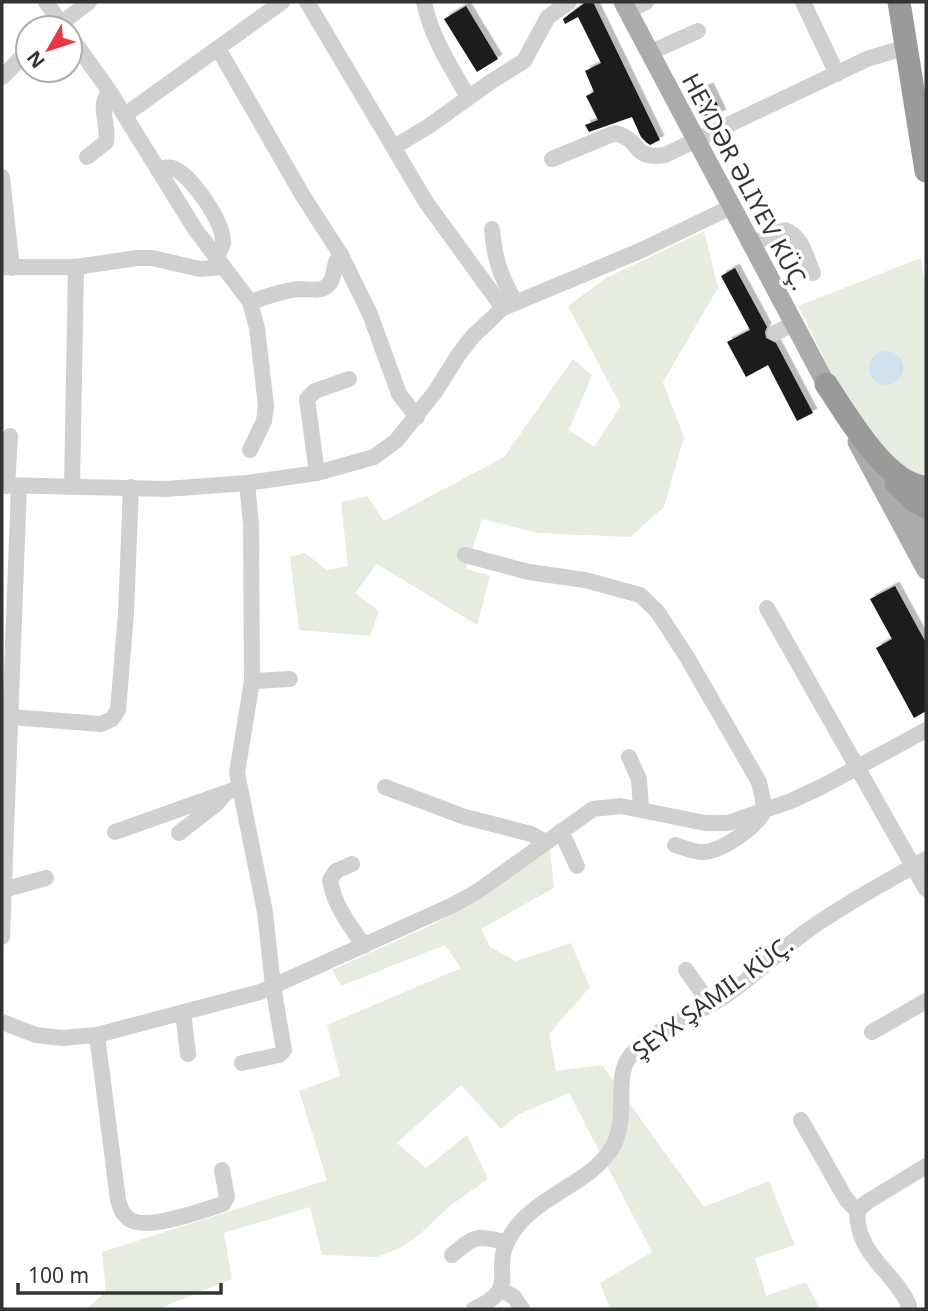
<svg xmlns="http://www.w3.org/2000/svg" width="928" height="1311" font-family="'Noto Sans',sans-serif">
<style>
.green{fill:#e6ecdf}
.water{fill:#cfe2ee}
.building{fill:#1a1a1a;filter:url(#shadow)}
.lines{fill:none;stroke-linecap:round;stroke-linejoin:round}
.minor{stroke:#d0d0d0;stroke-width:16}
.major{stroke:#ababab;stroke-width:19}
.highway{stroke:#9a9a9a;stroke-width:23}
.labels{text-anchor:middle;stroke-width:7;stroke-linejoin:round;paint-order:stroke}
.street-label{font-size:24px;fill:#333;stroke:#fff}
</style>
<defs>
<filter id="shadow"><feDropShadow dx="4.5" dy="-4.5" stdDeviation="0" flood-color="#0004"/></filter>
</defs>
<rect width="100%" height="100%" fill="#fff"/>
<!-- green -->
<g class="green">
<polygon points="704,231 718,288 663,382 684,437 664,507 630,537 538,533 482,519 466,569 490,576 477,625 377,564 355,593 379,611 370,636 299,630 290,557 305,553 327,570 348,566 341,502 367,496 384,521 504,457 573,359 592,375 569,430 594,447 621,406 568,306 606,278"/>
<polygon points="921,258 926,295 926,478 923,480 882,452 836,382 798,306"/>
<polygon points="550,849 554,888 481,929 490,947 516,961 571,943 590,987 549,1034 556,1071 602,1065 704,1207 769,1181 795,1245 755,1258 766,1296 806,1282 820,1309 610,1309 600,1283 652,1252 569,1093 519,1114 501,1129 461,1085 397,1143 426,1168 467,1135 488,1179 451,1205 420,1234 400,1248 377,1257 322,1255 310,1207 224,1233 232,1279 163,1307 163,1309 86,1309 106,1292 102,1252 327,1180 299,1091 340,1076 327,1025 461,968 445,945 341,986 332,970 438,922"/>
</g>
<!-- water -->
<circle class="water" cx="886" cy="368" r="17"/>
<!-- building -->
<g class="building">
<polygon points="586,2 593,2 660,140 650,145 647,143 641,137 632,117 589,132 585,125 598,120 586,96 594,92 585,71 601,63 578,17 565,24 563,19"/>
<polygon points="466,6 498,59 477,72 444,19"/>
<polygon points="709,87 722,114 707,121 695,93"/>
<polygon points="735,268 767,327 765,332 766,338 776,343 813,413 797,421 768,365 746,377 727,342 750,330 721,276"/>
<polygon points="895,586 926,643 926,711 914,718 876,648 892,639 870,599"/>
</g>
<g class="lines">
<!-- minor -->
<g class="minor">
<polyline points="46,2 64,28"/>
<polyline points="307,2 426,202 503,308"/>
<path d="M424,2C431,37 451,67 468,97"/>
<polyline points="803,2 837,74"/>
<polyline points="628,11 646,2"/>
<polyline points="55,28 89,2"/>
<polyline points="70,36 110,92 195,229 250,302 257,328 266,406 264,421 250,450"/>
<polyline points="219,50 303,196 341,255 370,314 399,394 417,417"/>
<polyline points="649,53 698,31"/>
<polyline points="2,77 28,51"/>
<polyline points="125,115 282,2"/>
<polyline points="394,147 429,126 489,83 524,61 548,17 569,2"/>
<path d="M87,157L106,142C110,125 96,105 110,92"/>
<path d="M552,159L615,133C643,140 630,160 665,155L867,59L906,47"/>
<path d="M158,170C164,168 169,166 175,169C192,177 224,222 223,243C222,247 218,254 217,258"/>
<polyline points="2,177 12,268"/>
<path d="M492,229C495,262 500,274 515,302"/>
<path d="M751,244L785,230C802,236 806,257 813,273"/>
<polyline points="2,267 76,267 137,258 152,258 200,269 224,267"/>
<path d="M250,302C266,297 283,290 300,289C309,289 320,292 327,286C337,278 331,264 341,255"/>
<polyline points="775,333 793,324"/>
<polyline points="317,473 307,399 315,391 349,379"/>
<polyline points="2,485 166,489 247,483 317,473 374,457 396,441 435,392 459,354 473,336 503,308 642,250 731,207"/>
<polyline points="7,486 10,436"/>
<polyline points="72,487 76,267"/>
<path d="M465,555L529,572L585,580L640,595L657,611L687,657L759,782L765,810C756,827 722,852 702,852C693,852 683,847 675,845"/>
<polyline points="767,608 926,889"/>
<polyline points="252,681 290,679"/>
<polyline points="11,717 101,724 112,719 118,710 126,613 131,487"/>
<polyline points="629,757 639,779 641,809"/>
<polyline points="385,787 465,817 531,834 546,842"/>
<polyline points="561,831 577,866"/>
<polyline points="115,832 239,788"/>
<polyline points="179,833 215,805 225,794"/>
<path d="M352,864L336,871L330,880C334,906 350,925 364,946"/>
<polyline points="3,890 46,878"/>
<polyline points="2,937 19,486"/>
<polyline points="686,970 710,1004"/>
<polyline points="183,1012 188,1054"/>
<polyline points="2,1022 36,1035 62,1038 97,1035 260,992 455,904 478,891 593,809 621,806 705,823 728,823 791,801 823,786 926,730"/>
<polyline points="872,1032 926,1001"/>
<path d="M97,1035L118,1200C120,1207 122,1214 129,1219C146,1232 203,1210 223,1204L227,1197L222,1170"/>
<polyline points="242,1063 279,1055 284,1050 273,986 265,912 237,773 252,681 251,524 247,483"/>
<polyline points="801,1120 846,1199 857,1211"/>
<path d="M452,1255C477,1234 475,1236 506,1242"/>
<polyline points="500,1289 514,1297 522,1309"/>
<path d="M474,1309C521,1288 491,1273 508,1240C531,1195 591,1186 613,1146C630,1114 612,1077 631,1055C651,1030 698,1014 725,996C753,977 777,953 804,933C842,905 885,883 926,859"/>
<path d="M908,1309L909,1305C893,1270 857,1256 857,1211L867,1202L926,1166"/>
</g>
<!-- major -->
<g class="major">
<polyline points="623,2 833,397"/>
<polyline points="857,442 926,570"/>
<polyline points="894,496 913,517 926,539"/>
</g>
<!-- highway -->
<g class="highway">
<polyline points="899,2 926,171"/>
<path d="M826,384C847,415 886,485 926,487"/>
<polyline points="896,483 915,501 926,507"/>
</g>
</g>
<g class="labels">
<!-- street labels -->
<g class="street-label">
<text transform="translate(745 182) rotate(62)" y="8">HEYDƏR ƏLIYEV KÜÇ.</text>
<text transform="translate(713 998) rotate(-36)" y="8">ŞEYX ŞAMIL KÜÇ.</text>
</g>
</g>
<!-- border -->
<rect width="928" height="1311" fill="none" stroke="#333333" stroke-width="7"/>
<!-- north arrow -->
<g transform="translate(49 49) rotate(231)"><circle r="33" fill="#ffffff" stroke="#adadad" stroke-width="2"/>
<path d="M0-5L12 26L0 18L-12 26Z" fill="#e63946"/>
<text y="-10" font-size="19" font-weight="bold" text-anchor="middle" fill="#333333">N</text>
</g>
<!-- scale -->
<path d="M18 1283v10h203v-10" fill="none" stroke="#333333" stroke-width="3.5"/>
<text x="28" y="1283" font-size="21" fill="#333333" stroke="#ffffff" stroke-width="5" paint-order="stroke">100 m</text>
</svg>
